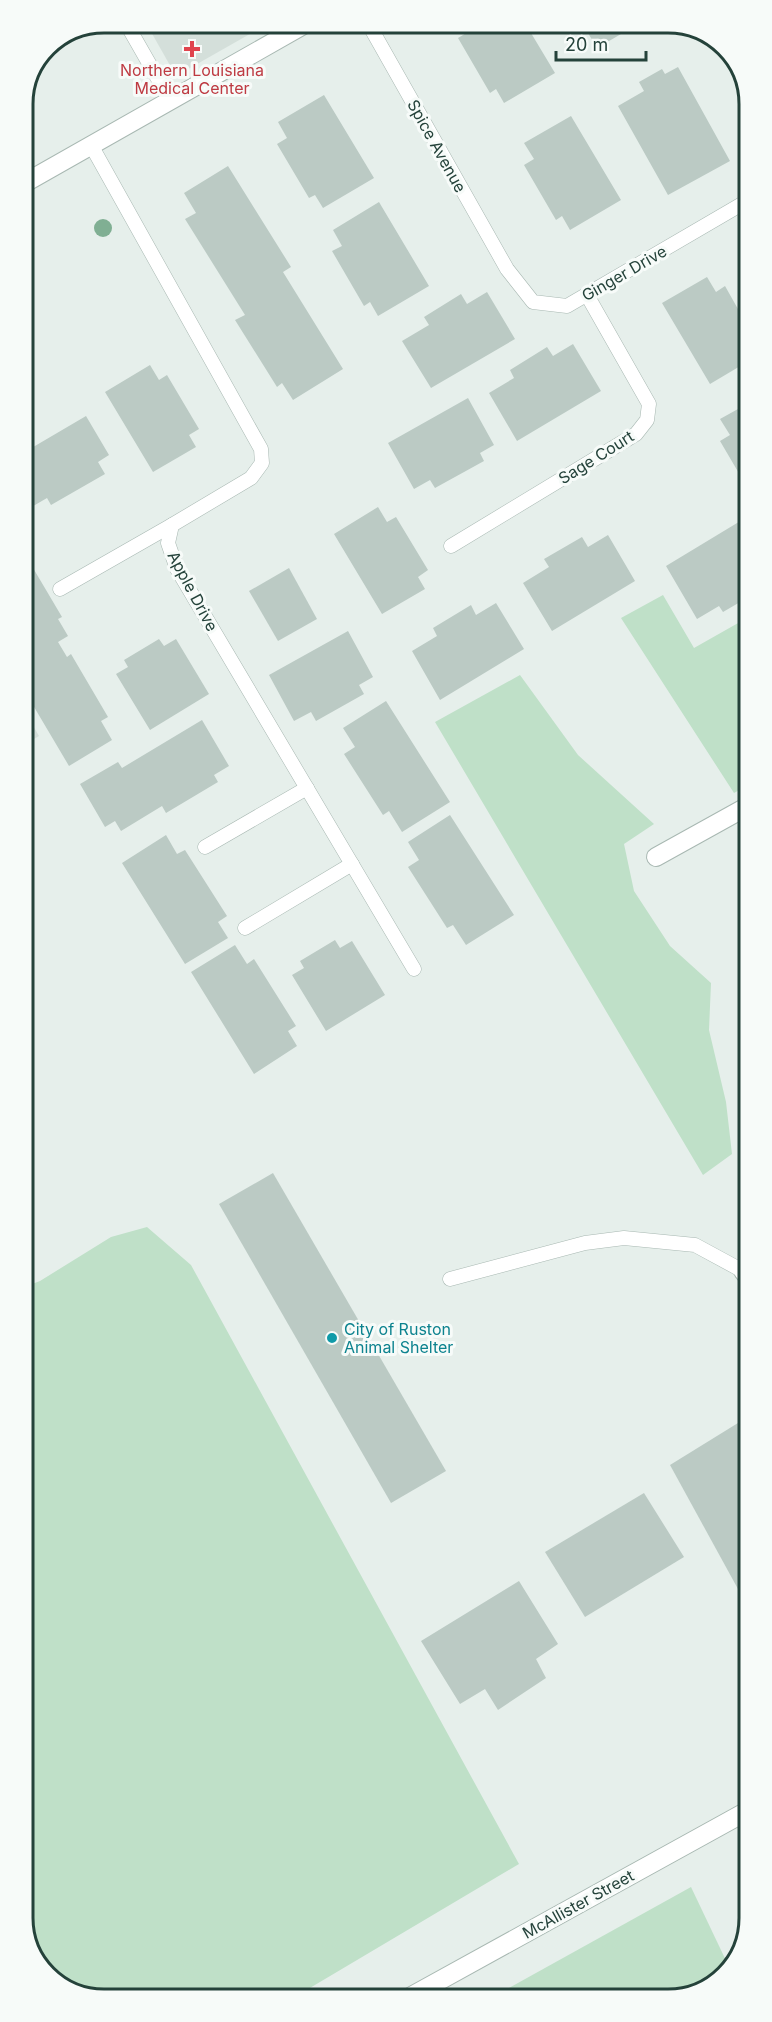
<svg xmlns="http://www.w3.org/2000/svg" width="772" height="2022" font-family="Inter,sans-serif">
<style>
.built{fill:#d4dfda}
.green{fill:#bfe0c8}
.building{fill:#bbcac4}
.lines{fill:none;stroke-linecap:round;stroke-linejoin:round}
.lane-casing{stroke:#a8b8b2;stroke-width:15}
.street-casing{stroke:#a8b8b2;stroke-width:20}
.lane{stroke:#fff;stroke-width:14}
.street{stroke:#fff;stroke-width:18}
.tree{fill:#80af93}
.health-dot{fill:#e0444e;stroke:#f7fbf9;stroke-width:2}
.culture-dot{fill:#0f9aa8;stroke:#f7fbf9;stroke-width:2}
.labels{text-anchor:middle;stroke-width:6;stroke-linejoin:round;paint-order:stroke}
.health-label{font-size:16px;fill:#be3a42;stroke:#f7fbf9}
.street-label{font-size:16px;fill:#24423a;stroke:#f7fbf9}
.culture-label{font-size:16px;fill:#0d838f;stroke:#f7fbf9;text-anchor:start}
.rim{fill:none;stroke:#24423a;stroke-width:3}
</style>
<rect width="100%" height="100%" fill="#e6efeb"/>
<!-- built -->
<g class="built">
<polygon points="146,23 269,23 176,76"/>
<polygon points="24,710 39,736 24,745 24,709"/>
</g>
<!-- green -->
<g class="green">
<polygon points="663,595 694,648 747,618 748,785 734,793 621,618"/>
<polygon points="520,675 578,755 654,824 624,844 634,891 670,946 711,983 709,1030 726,1102 732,1154 703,1175 435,722"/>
<polygon points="147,1227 191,1265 519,1864 293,1998 98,1999 50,1980 25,1940 24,1287 40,1281 111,1237"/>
<polygon points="691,1887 730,1969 690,1997 491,1998"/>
</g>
<!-- building -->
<g class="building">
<polygon points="462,23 525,23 555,73 504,103 496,89 490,93 458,38 468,32"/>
<polygon points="582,23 640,23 597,48"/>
<polygon points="678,67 730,161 668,195 618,106 644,91 639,82 662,69 665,74"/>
<polygon points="324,95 374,178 323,208 315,195 309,198 277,144 287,138 278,122"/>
<polygon points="571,116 621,200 570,230 562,216 556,220 524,165 534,159 524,143"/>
<polygon points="228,166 291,267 283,272 343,369 293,400 282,383 277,387 235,320 245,315 185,219 196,213 184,193"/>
<polygon points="379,202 429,286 378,316 370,302 364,306 332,251 342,246 333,230"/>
<polygon points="707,277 716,292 725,286 747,325 747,362 710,384 662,303"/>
<polygon points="487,292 515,339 431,388 402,341 429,325 424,317 461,294 467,304"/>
<polygon points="573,344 601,391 517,441 489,393 514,378 510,370 547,347 553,356"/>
<polygon points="150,365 159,380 167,375 199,429 189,435 196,447 153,472 105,392"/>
<polygon points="468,398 494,445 480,453 484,461 435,488 430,480 414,489 388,443"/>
<polygon points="747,404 747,487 720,441 730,435 720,419"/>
<polygon points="86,416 109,455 98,462 105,474 51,505 47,498 23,512 23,453"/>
<polygon points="378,507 387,522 396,517 428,570 418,577 425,589 382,614 334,534"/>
<polygon points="747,517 747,598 723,612 719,606 697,619 666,566"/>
<polygon points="608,535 635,581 552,631 523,583 549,567 544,559 582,537 588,547"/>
<polygon points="23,551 62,617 58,619 68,636 58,642 67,657 71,654 108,717 101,721 112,740 69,766 24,690"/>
<polygon points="289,568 317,619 278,641 249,591"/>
<polygon points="496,603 524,649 440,700 412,651 437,636 433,628 471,605 476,615"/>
<polygon points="348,631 373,677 359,685 364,694 316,721 311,712 294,721 269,675"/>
<polygon points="159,639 164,646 176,639 209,694 150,730 116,674 128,667 124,660"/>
<polygon points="386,701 450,802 402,832 389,811 383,815 344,754 355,747 343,728"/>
<polygon points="202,720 229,766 214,775 218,782 166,813 162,806 121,831 115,821 105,827 80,784 118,762 122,768"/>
<polygon points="450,815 514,915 466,945 453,925 447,928 408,867 419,860 408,842"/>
<polygon points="166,835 177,854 185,850 227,916 218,922 228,938 185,964 122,863"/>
<polygon points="335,940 340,948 352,941 385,995 326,1031 292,975 304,968 300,961"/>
<polygon points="235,945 247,964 254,959 296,1026 288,1031 297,1046 254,1074 191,972"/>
<polygon points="273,1173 446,1471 391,1503 219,1204"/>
<polygon points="738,1423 749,1441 749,1582 738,1589 670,1465"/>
<polygon points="644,1493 684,1557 585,1617 545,1552"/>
<polygon points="519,1581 558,1644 536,1659 546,1678 498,1710 485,1689 460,1704 421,1641"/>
</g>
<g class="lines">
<!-- lane casing -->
<g class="lane-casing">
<g id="lane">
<polyline points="126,23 170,100"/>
<polyline points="368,23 507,269 533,302 567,306 747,201"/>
<polyline points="91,145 261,449 262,463 251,478 172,525 168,543 177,569 414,969"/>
<polyline points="451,546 636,434 647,420 649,404 587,295"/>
<polyline points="60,589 172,525"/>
<polyline points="205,847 307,788"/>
<polyline points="245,928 352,864"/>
<polyline points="450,1279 585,1243 624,1238 695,1245 743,1271 748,1267"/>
</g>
</g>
<!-- street casing -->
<g class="street-casing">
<g id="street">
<polyline points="23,184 307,23"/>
<polyline points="656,857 748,806"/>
<polyline points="743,1271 748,1277"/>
<polyline points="408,1998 749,1810"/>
</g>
</g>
<!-- lane -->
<use href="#lane" class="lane"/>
<!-- street -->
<use href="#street" class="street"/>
</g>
<!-- trees -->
<circle class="tree" cx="103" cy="228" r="9"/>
<!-- markers -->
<path class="health-dot" d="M189 40h6v6h6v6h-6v6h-6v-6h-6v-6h6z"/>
<circle class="culture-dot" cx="332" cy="1338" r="6"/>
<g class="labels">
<!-- health labels -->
<g class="health-label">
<text x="192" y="76">Northern Louisiana<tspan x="192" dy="18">Medical Center</tspan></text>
</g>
<!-- street labels -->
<g class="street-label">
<text transform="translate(437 146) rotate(61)" y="6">Spice Avenue</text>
<text transform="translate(624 273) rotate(-30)" y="6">Ginger Drive</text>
<text transform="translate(596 457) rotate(-32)" y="6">Sage Court</text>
<text transform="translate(193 591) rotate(62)" y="6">Apple Drive</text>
<text transform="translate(578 1904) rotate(-29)" y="6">McAllister Street</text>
</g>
<!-- culture labels -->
<g class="culture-label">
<text x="344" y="1335">City of Ruston<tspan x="344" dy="18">Animal Shelter</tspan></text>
</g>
</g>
<!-- crop -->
<path d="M0 0H772V2022H0ZM104 33H668A71 71 0 0 1 739 104V1918A71 71 0 0 1 668 1989H104A71 71 0 0 1 33 1918V104A71 71 0 0 1 104 33Z" fill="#f7fbf9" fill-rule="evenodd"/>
<path class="rim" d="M104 33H668A71 71 0 0 1 739 104V1918A71 71 0 0 1 668 1989H104A71 71 0 0 1 33 1918V104A71 71 0 0 1 104 33Z"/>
<!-- scale -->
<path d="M556 51v9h90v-9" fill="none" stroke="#24423a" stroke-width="3"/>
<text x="565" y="51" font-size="18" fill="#24423a" stroke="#f7fbf9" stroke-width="4.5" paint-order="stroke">20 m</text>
</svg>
